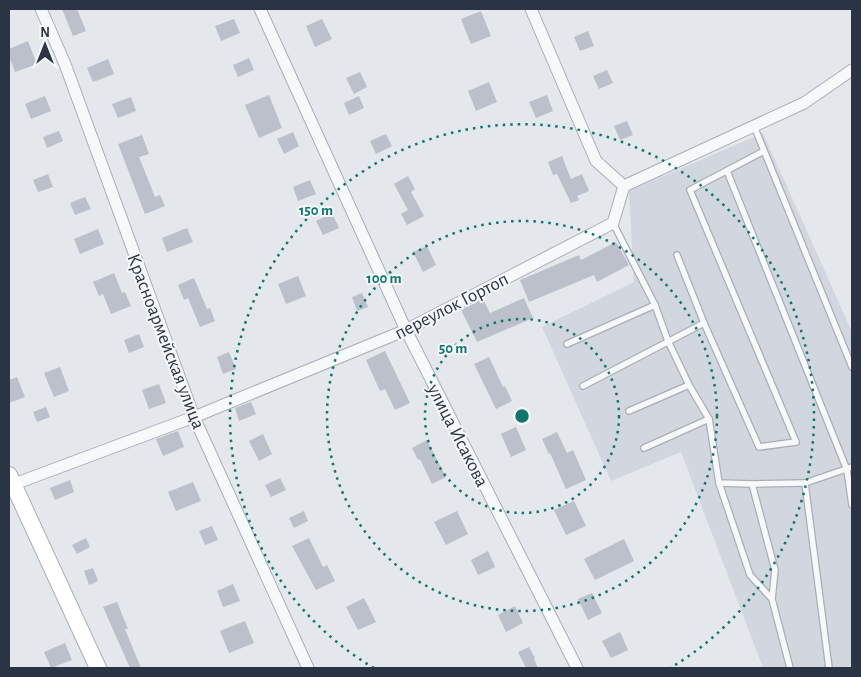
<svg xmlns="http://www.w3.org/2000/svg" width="861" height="677" font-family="'Alegreya Sans',sans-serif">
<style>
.built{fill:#d2d6de}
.building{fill:#bbc0ca}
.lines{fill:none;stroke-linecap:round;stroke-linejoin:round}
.lane-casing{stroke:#a9aeb7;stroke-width:8}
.street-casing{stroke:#a9aeb7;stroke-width:13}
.secondary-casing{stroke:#a9aeb7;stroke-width:18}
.lane{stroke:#f7f8fa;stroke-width:5.5}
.street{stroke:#f7f8fa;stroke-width:11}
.secondary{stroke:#fff;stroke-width:16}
.ring{fill:none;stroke:#0f766e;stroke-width:2.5;stroke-dasharray:2.5 5}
.labels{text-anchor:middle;stroke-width:4;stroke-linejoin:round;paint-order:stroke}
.street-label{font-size:19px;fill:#2b3445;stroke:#f4f6f9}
.centre{fill:#0f766e;stroke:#f4f6f9;stroke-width:2.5}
.ring-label{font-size:15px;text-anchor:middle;font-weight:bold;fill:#0f766e;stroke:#f4f6f9;stroke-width:4;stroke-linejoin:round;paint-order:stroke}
</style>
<rect width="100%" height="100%" fill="#e4e7ec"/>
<!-- built -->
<polygon class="built" points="763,133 852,332 852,668 763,668 681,452 611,481 542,327 634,282 629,191"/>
<!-- building -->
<g class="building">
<polygon points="62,9 77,9 86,31 73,36"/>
<polygon points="481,11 491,36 471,44 461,19"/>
<polygon points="234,19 240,33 221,41 215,26"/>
<polygon points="322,19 332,39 315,47 306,26"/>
<polygon points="588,31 594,46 580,51 574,37"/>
<polygon points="28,41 37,64 15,72 9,56 9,49"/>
<polygon points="249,58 254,70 238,77 233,65"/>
<polygon points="108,59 114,74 93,82 87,68"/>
<polygon points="607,70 613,83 599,89 593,76"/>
<polygon points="360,72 367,87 354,94 346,78"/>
<polygon points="489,82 497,102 476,111 468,91"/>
<polygon points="269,95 282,128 259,138 245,105"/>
<polygon points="547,95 553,111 536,118 529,102"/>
<polygon points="45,96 51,111 31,119 25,104"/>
<polygon points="359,96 364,108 349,115 344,103"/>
<polygon points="131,97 136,111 118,118 112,104"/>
<polygon points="627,121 633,135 620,140 614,126"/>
<polygon points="59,131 63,141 47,148 43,137"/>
<polygon points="293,132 299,146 284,154 277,139"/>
<polygon points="386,134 392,146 376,154 370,141"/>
<polygon points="142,135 149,154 139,157 155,197 160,195 165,206 145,214 118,144"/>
<polygon points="562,156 571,179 582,174 589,191 577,196 579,200 571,203 557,174 553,175 548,162"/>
<polygon points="48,174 53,187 38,192 33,180"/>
<polygon points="408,176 415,189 411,192 424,216 407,225 401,214 408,210 394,184"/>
<polygon points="310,180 316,194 298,201 293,187"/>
<polygon points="85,197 91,209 75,215 70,203"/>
<polygon points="332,213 339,228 323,235 316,221"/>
<polygon points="187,228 193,242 167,252 162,238"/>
<polygon points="98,229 104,244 80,254 74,239"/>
<polygon points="616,242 629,265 597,282 594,275 529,302 520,280 579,255 581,260"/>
<polygon points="427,246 436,265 423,272 413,252"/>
<polygon points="114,273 122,293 125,292 131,306 111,314 103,294 99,296 93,282"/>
<polygon points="298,276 306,296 286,304 278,284"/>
<polygon points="194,278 207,309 210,308 215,321 200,327 188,298 184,300 178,285"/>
<polygon points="362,293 368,307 357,311 352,297"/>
<polygon points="524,298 533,318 477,342 461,310 483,299 490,313"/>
<polygon points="139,334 144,347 129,353 124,340"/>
<polygon points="385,351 410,403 395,410 385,389 380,391 366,360"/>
<polygon points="229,352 236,369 223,374 217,357"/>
<polygon points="489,357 503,387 505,386 512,401 496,409 474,364"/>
<polygon points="60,367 69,391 54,397 44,373"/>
<polygon points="17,377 25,397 9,403 9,380"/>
<polygon points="159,384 166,403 149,409 142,390"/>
<polygon points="251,402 256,414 239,421 235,408"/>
<polygon points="46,407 50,417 37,422 33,412"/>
<polygon points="516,427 526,450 511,457 501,434"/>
<polygon points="178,431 184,447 163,456 156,439"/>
<polygon points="557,432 567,453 573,450 586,480 566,489 550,453 549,454 542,439"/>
<polygon points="263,434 272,454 259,461 249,441"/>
<polygon points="427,440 446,477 432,484 420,459 418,460 412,448"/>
<polygon points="280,478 286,490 271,497 265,485"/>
<polygon points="70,480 74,492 55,500 50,488"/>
<polygon points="193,482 201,501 176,511 168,492"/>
<polygon points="574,501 586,526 566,535 554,510"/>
<polygon points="304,511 308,521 294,528 289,518"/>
<polygon points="457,511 468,534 446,545 434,522"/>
<polygon points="212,526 218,540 205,545 199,531"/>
<polygon points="86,538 90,547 77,554 72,545"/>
<polygon points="309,538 323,567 327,565 335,581 316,590 292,546"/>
<polygon points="624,539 634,561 595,580 584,559"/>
<polygon points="488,551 495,567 478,575 471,560"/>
<polygon points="93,568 98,581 89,585 84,571"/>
<polygon points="233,584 240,601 223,607 217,591"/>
<polygon points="592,593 602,613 588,620 578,599"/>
<polygon points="364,598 376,622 358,630 346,607"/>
<polygon points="117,602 128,629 125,629 141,668 130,668 103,607"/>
<polygon points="515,606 523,623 506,632 498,615"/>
<polygon points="245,621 254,643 229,653 220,631"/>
<polygon points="620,632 628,650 611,658 602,641"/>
<polygon points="65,643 72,660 51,668 44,652"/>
<polygon points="529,647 535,658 534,659 538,668 526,668 518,652"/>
</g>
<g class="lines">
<!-- lane casing -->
<g class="lane-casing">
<g id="lane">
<polyline points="754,126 852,367"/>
<polyline points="727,171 847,470 852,505"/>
<polyline points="613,223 655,305 668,341 689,385 709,419 719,483 752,484"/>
<polyline points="677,255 704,323 759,447 796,442 690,190 764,151"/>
<polyline points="567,344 655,305"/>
<polyline points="583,386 704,323"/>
<polyline points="629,411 689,385"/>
<polyline points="644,448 709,419"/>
<polyline points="719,483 750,575 772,599 790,668"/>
<polyline points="772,599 775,570 752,484 805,483"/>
<polyline points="829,668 805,483 852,467"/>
</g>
</g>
<!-- street casing -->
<g class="street-casing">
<g id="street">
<polyline points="41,9 65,64 194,417 308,668"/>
<polyline points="260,9 406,330 577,668"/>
<polyline points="531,9 596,161 624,186"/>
<polyline points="9,486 194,417 406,330 613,223 624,186 804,103 852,70"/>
</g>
</g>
<!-- secondary casing -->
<g class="secondary-casing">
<polyline id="secondary" points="9,475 98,668"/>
</g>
<!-- lane -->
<use href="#lane" class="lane"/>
<!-- street -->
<use href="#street" class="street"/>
<!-- secondary -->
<use href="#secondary" class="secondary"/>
</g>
<!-- distance rings -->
<g class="ring">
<circle cx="522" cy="416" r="97"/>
<circle cx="522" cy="416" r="195"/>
<path d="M374 668A292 292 0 1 1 670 668"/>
</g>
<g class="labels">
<!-- street labels -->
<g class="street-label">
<text transform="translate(451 305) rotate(-27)" y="7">переулок Гортоп</text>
<text transform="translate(167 341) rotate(69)" y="7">Красноармейская улица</text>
<text transform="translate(459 435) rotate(63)" y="7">улица Исакова</text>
</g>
</g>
<circle cx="522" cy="416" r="8" class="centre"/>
<g class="ring-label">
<text x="316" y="215">150 m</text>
<text x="384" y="283">100 m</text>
<text x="453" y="353">50 m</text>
</g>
<!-- border -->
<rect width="861" height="677" fill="none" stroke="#2b3445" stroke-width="20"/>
<!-- north arrow -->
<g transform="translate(45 45)" stroke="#f4f6f9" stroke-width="4" paint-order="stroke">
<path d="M0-4L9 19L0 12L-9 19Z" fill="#2b3445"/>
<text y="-8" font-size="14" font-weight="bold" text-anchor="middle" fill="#2b3445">N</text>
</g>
</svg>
